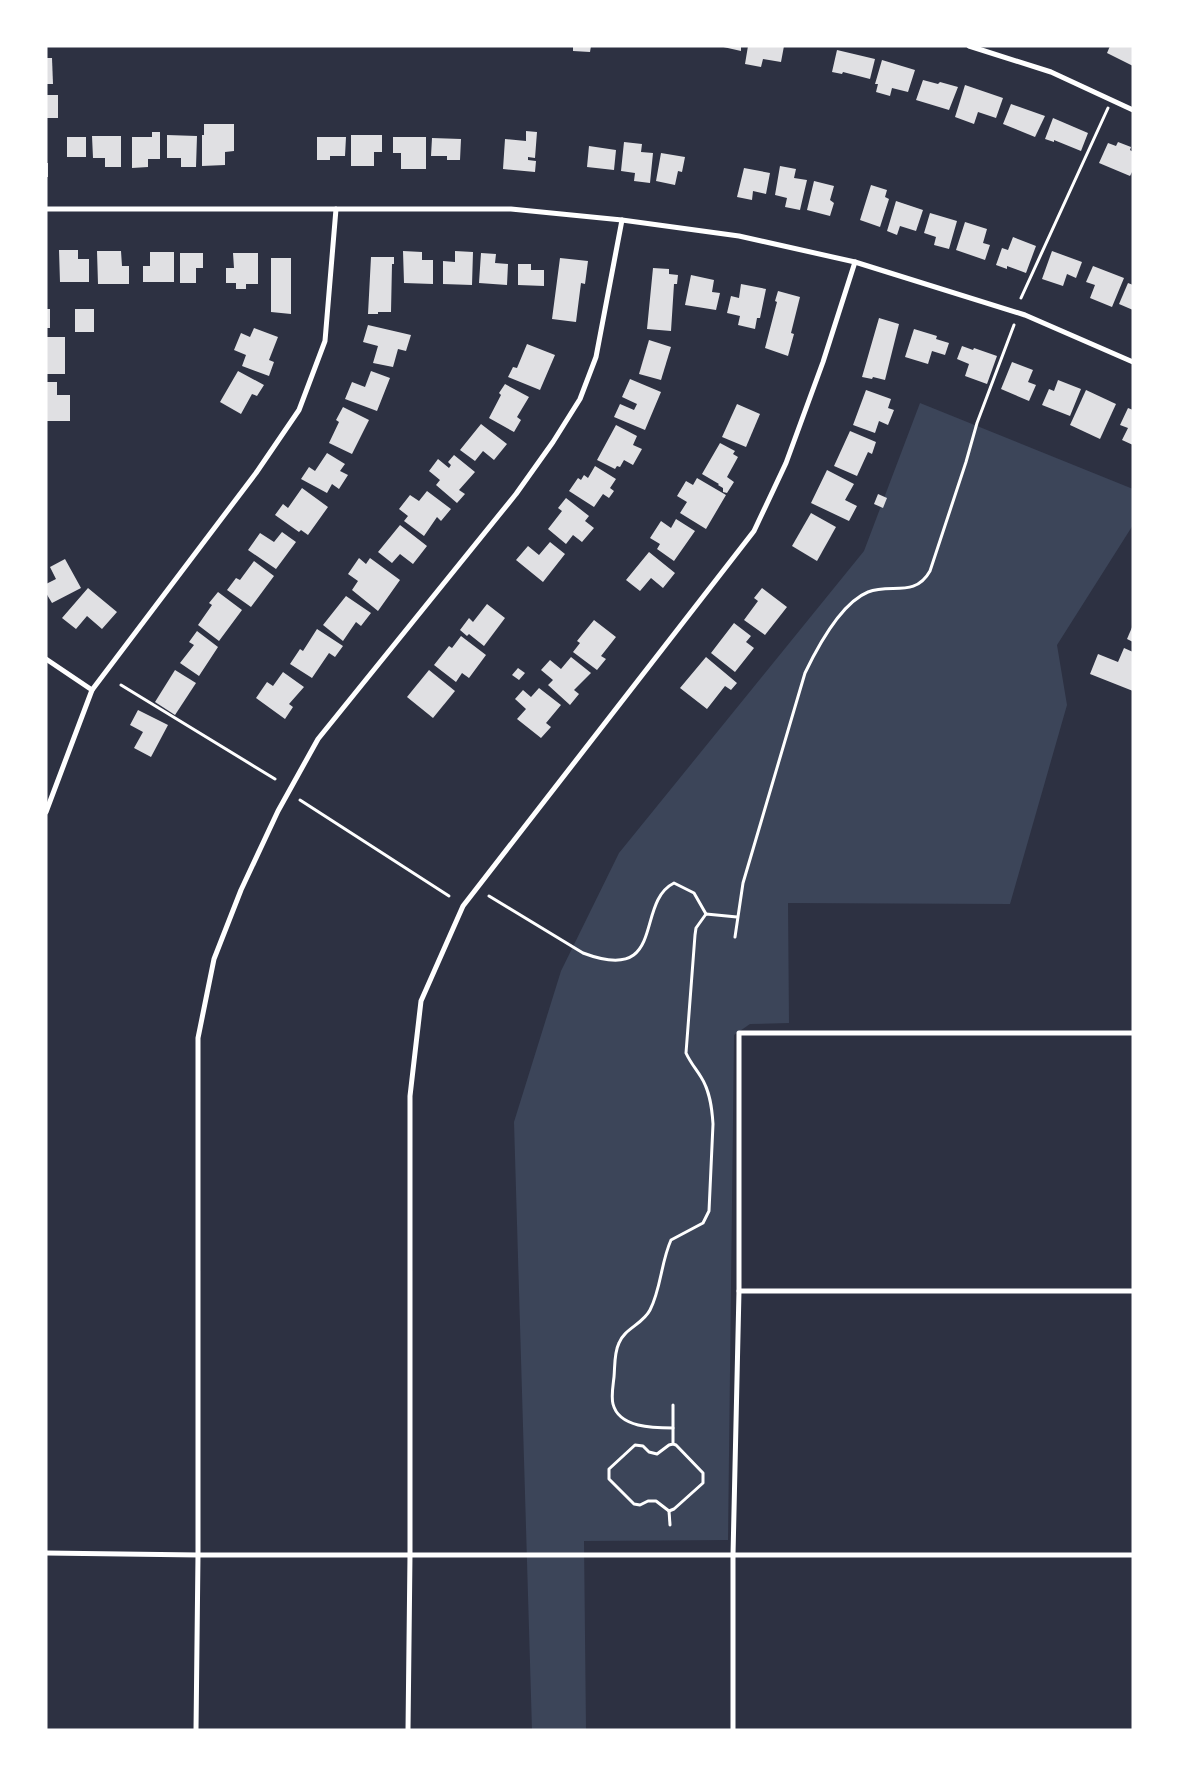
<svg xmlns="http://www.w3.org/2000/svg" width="1179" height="1776" font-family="'Titillium Web',sans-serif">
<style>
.green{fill:#3c4559}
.building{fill:#e0e0e3}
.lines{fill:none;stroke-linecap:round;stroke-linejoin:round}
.path{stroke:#fff;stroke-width:3}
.minor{stroke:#fff;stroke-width:5}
</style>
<rect width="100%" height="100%" fill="#2d3142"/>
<!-- green -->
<polygon class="green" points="920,403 1133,489 1133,525 1057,645 1067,705 1010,904 788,903 789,1023 750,1024 734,1035 728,1540 584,1541 586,1730 532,1730 514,1122 561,971 619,853 864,551"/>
<!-- building -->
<g class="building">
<polygon points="573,46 591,46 590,52 573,51"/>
<polygon points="719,46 741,46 741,51"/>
<polygon points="748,46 784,46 781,62 763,59 761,67 745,64"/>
<polygon points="1110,46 1133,46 1133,66 1107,53"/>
<polygon points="837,50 875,59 870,79 843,72 842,74 832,72"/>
<polygon points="47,58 52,58 53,84 46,84"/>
<polygon points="882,60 915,70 908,92 892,88 890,96 876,92 878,84 875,84"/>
<polygon points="923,80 938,84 940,82 958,87 949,110 916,100"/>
<polygon points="965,85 1003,98 996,118 978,112 974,124 955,117"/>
<rect x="46" y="95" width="12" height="23"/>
<polygon points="1011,104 1045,116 1035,137 1003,124"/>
<polygon points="1053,118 1088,133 1081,151 1054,140 1054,142 1045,139"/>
<polygon points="204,124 234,124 234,151 225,152 225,165 202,166 202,135 204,135"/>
<polygon points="526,131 537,132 535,158 528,157 528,160 536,161 535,172 503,169 505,139 526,141"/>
<polygon points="152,132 160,132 160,159 148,159 148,167 132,168 132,137 152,137"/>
<polygon points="167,135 197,136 196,167 181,167 181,158 167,158"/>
<polygon points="351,135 382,135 382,152 374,152 374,166 351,166"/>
<polygon points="92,136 121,136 121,167 105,167 105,158 93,158"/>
<rect x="67" y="137" width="19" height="20"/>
<polygon points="317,137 346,137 345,156 330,156 330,160 317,160"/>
<polygon points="393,137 426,137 426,169 401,169 401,153 393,153"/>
<polygon points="432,138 461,139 460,160 447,160 447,156 431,156"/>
<polygon points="624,142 642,144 641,152 653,153 650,183 634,181 635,173 621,171"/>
<polygon points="1118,142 1131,147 1130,150 1133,152 1133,170 1130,176 1099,163 1108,143 1116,146"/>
<polygon points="589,146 616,150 614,170 587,167"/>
<polygon points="661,153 685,157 682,172 678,171 675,185 656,181"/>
<rect x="46" y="163" width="2" height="14"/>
<polygon points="780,166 796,169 794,178 807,180 800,210 785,207 787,198 775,195"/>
<polygon points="744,168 770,173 766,194 753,191 752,200 737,197"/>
<polygon points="814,181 834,186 830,200 834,203 830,216 807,210"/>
<polygon points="871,185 887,190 885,197 889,199 880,227 860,220"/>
<polygon points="896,201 923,210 916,231 900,226 897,235 887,231"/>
<polygon points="930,213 957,221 949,249 934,245 936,237 924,233"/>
<polygon points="965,222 987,229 983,243 990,245 985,260 956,250"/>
<polygon points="1013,237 1036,246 1026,273 1007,266 1007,269 996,265 1002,248 1008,250"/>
<polygon points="59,250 78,250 78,259 89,259 89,282 60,282"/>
<polygon points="97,251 121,251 122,266 129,266 129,284 98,284"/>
<polygon points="403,251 422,252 422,260 433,260 433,284 404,283"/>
<polygon points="455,251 473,252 472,285 443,284 443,261 455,262"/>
<polygon points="1052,251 1082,262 1076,278 1067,274 1063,286 1042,279"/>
<polygon points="150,252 174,252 174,282 143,282 143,266 150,266"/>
<polygon points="180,253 203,253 203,268 196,268 196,283 180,283"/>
<polygon points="233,253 258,253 258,284 246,284 246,289 236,289 236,283 226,283 226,268 234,268"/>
<polygon points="481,253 496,254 495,263 508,264 507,285 479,283"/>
<polygon points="371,257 394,257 394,264 392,264 391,312 378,312 378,314 368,314"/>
<polygon points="271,258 291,258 291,314 271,312"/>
<polygon points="560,258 588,261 585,284 581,283 576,322 552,319"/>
<polygon points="518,264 531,264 531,270 544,270 544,286 518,285"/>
<polygon points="1093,266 1124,278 1112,307 1090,298 1095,285 1086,282"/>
<polygon points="653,268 669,269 669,274 678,275 677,284 674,284 671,331 647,329"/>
<polygon points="691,275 714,280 712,292 720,293 716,310 685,305"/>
<polygon points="1128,283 1133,285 1133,310 1119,304"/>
<polygon points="741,284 766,289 760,318 757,318 755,329 738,325 740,316 727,313 731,296 739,298"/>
<polygon points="778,291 800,297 791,333 794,334 788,356 765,348 777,302 775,301"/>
<rect x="46" y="309" width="4" height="19"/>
<rect x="75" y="309" width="19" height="23"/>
<polygon points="879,318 899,324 885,380 873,377 872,379 862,377"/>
<polygon points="368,325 411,335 406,351 398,349 393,367 373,363 378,346 363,342"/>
<polygon points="254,328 278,337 269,360 274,362 269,376 242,366 246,355 234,350 241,333 250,337"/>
<polygon points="914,329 937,336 936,339 949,343 945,355 932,351 928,364 905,357"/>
<rect x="46" y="337" width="19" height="37"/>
<polygon points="649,340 671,347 661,380 639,374"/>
<polygon points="527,344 555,355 540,390 508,377 513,367 517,368"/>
<polygon points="962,346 973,350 974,348 997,356 987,384 965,376 969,364 957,359"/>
<polygon points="1012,362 1033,370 1028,382 1036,385 1029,401 1001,389"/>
<polygon points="238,371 264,385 257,396 252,394 241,414 220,402"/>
<polygon points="371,371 390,378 377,411 345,399 352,382 365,387"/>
<polygon points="630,379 661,392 645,430 614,417 620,404 634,410 637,404 622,397"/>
<polygon points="1058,380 1081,389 1070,416 1042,405 1049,389 1054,391"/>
<polygon points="46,382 57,382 57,395 70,395 70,421 46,421"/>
<polygon points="505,384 529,397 517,417 521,420 514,432 489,418 501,395 499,393"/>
<polygon points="866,390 891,399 888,408 894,410 888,425 879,421 875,433 853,425"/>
<polygon points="1086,390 1116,404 1100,439 1070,425"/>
<polygon points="737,404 760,414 746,447 722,437"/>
<polygon points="343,407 369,420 352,454 329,443 339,422 336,420"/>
<polygon points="1128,408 1133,410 1133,445 1122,440 1128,428 1120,425"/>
<polygon points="481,424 507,444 494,460 483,451 475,461 460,450"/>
<polygon points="616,425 637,436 633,445 642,449 633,465 624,460 620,467 617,466 615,469 597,460"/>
<polygon points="850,431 876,442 872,454 868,452 857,476 834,466"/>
<polygon points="720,443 735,451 733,454 738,457 727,477 734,482 727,493 723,492 723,488 718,485 719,484 702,474"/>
<polygon points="327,453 345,464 340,471 348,475 339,489 332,484 327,493 301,479 309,467 315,471"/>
<polygon points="454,455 475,472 459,490 465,494 457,503 436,485 440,480 429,471 438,459 449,468 451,465 448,462"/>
<polygon points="595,466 616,479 610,488 614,491 609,498 603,494 594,507 569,491 578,478 581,480 584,475 588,478"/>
<polygon points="827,470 854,484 845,500 857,506 849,521 811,503"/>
<polygon points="697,478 726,495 706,529 680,513 687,502 677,496 686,481 693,485"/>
<polygon points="302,488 328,507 308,535 301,530 299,532 275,515 283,504 288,508"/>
<polygon points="427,491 451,509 441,521 437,517 424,536 404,521 408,516 399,509 410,495 419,501"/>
<polygon points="878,494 887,498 883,508 874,504"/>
<polygon points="566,498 589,516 585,521 594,528 582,542 573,535 566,544 548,529 562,511 558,508"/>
<polygon points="811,513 836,527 817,561 792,546"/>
<polygon points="676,519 695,531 674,561 657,549 660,544 650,538 661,521 671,528"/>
<polygon points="400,525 427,546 413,564 400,554 392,563 378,552"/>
<polygon points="282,532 296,542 276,569 248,550 260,533 274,542"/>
<polygon points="550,542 565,554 543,582 516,560 528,546 539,555"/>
<polygon points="649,552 675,573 663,588 651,578 640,591 626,580"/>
<polygon points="359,558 366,564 370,558 400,580 378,611 352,590 358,581 348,574"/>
<polygon points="65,559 81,588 52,603 46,593 46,584 56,579 50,567"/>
<polygon points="254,561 274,576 251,607 227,590 236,578 240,580"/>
<polygon points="88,588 117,612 102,629 87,616 76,629 62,618"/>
<polygon points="762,588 787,607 765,635 744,620 758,601 754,598"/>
<polygon points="218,592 242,610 219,641 198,625 212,605 209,603"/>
<polygon points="346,596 371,613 361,626 356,622 343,641 323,625"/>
<polygon points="487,604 505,618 484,646 469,634 467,636 460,630 469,618 473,622"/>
<polygon points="594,620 616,637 601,656 606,659 597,670 573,652 580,643 577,641"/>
<polygon points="734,623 751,636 746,642 754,648 735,672 711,653"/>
<polygon points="1133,625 1133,642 1127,639"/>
<polygon points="317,629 343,646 335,657 329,653 312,678 290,664 300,649 303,651"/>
<polygon points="197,631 218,647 199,676 180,663 194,645 189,642"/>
<polygon points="461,636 486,655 469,678 462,673 456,682 434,665 449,646 452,648"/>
<polygon points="1124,648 1133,652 1133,691 1090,674 1098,654 1118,662"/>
<polygon points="571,657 591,673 574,690 579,694 570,705 548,685 553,680 541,670 550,660 561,669"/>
<polygon points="706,657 737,683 731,690 725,686 707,709 680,688"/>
<polygon points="518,668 525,673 519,680 512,675"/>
<polygon points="175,670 196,683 175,715 155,702"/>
<polygon points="429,670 455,691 433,718 407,697"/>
<polygon points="283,672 304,687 289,704 293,707 285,719 256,698 267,682 273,686"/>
<polygon points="539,688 561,705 546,723 551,727 541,738 517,719 526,709 515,699 523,690 531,697"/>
<polygon points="138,710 168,725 151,757 134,748 143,732 130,725"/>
</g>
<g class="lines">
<!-- path -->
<g class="path">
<polyline points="1021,298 1108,108"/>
<polyline points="121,685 275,779"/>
<polyline points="300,800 449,896"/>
<path d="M489,896L583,953C668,985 634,903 674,883L694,893L706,914"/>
<path d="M735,937L743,883L805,673C817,648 841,603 868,592C891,583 915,598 930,571L966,462L977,423L1014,325"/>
<polyline points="673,1405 673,1444 676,1445 703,1473 703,1483 674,1509 669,1511 656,1501 648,1501 640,1505 634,1504 609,1479 609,1469 635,1445 643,1446 649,1452 657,1454 669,1445 673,1444"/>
<path d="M673,1428C654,1428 619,1428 613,1404C611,1396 613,1386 614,1377C615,1366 614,1353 619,1343C624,1329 643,1324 650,1310C661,1289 661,1262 671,1240L703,1223L709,1211L713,1124C712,1108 710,1091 701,1077C696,1069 690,1062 686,1053L695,935L696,928L706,914L737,917"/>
<polyline points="669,1511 670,1525"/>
</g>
<!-- minor -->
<g class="minor">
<polyline points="969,46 1051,72 1133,110"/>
<polyline points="46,209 511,209 622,220 739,236 855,262 1025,315 1133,362"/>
<polyline points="46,659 92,690"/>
<polyline points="46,812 92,690 256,473 299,410 325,341 336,209"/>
<polyline points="739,1291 1133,1291"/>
<polyline points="46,1553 198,1555 1133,1555"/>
<polyline points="196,1730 198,1555 198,1038 214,959 241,890 278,811 318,739 516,494 553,442 580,399 596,357 622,220"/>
<polyline points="408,1730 410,1555 410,1096 421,1001 463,906 754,531 786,463 823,362 855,262"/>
<polyline points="733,1730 733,1555 739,1291 739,1033 1133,1033"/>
</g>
</g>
<!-- border -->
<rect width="1179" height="1776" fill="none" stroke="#ffffff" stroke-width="95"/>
</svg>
